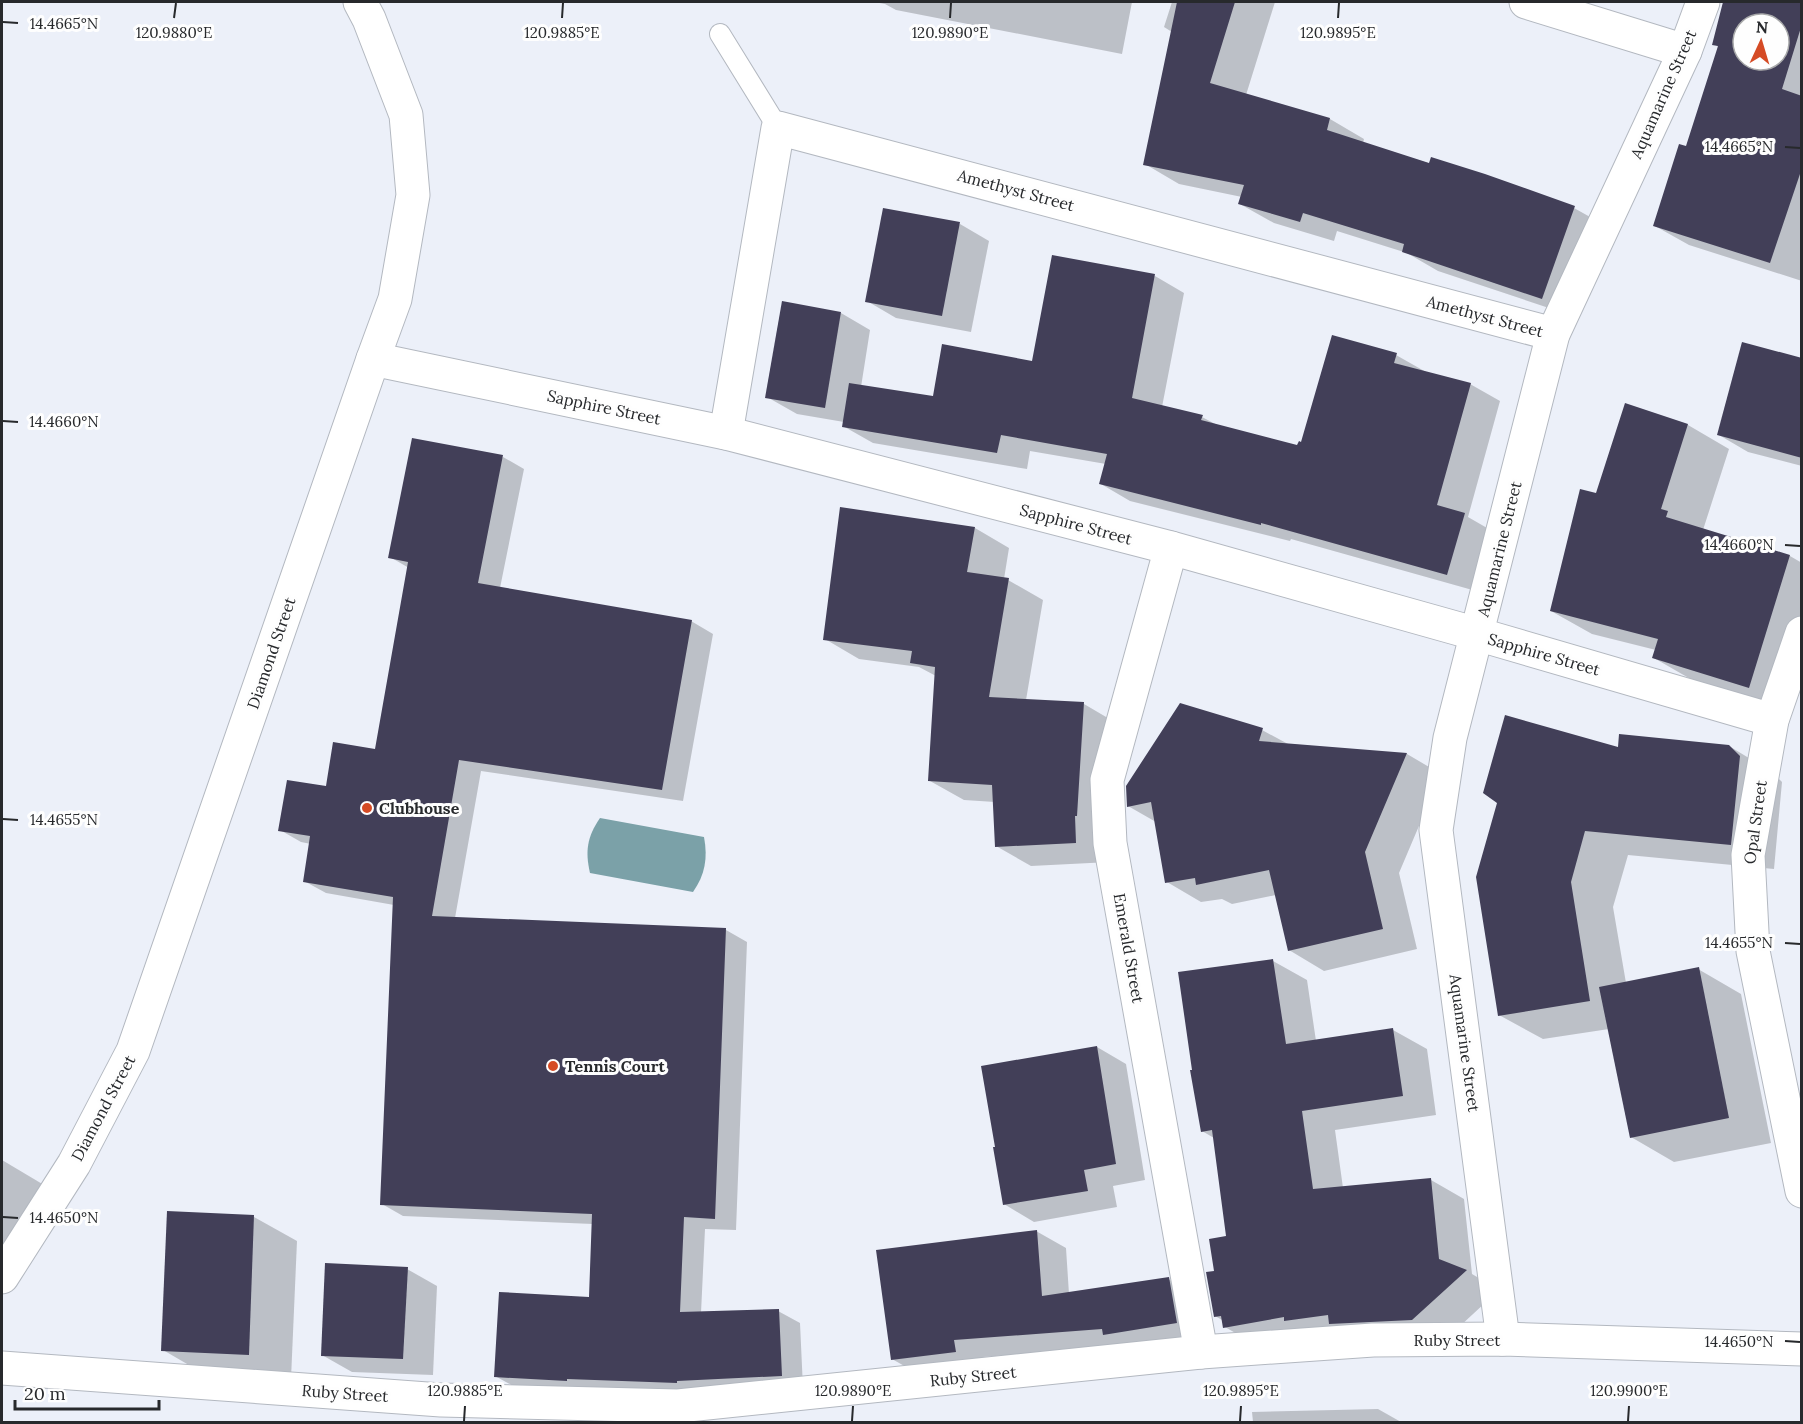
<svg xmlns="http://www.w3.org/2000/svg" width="1803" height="1424" font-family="Lora,serif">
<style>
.water{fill:#7ba1a8}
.shadow{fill:#0003;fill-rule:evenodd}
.building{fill:#423f58;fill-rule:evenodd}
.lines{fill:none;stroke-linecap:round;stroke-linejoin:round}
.lane-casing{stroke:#b3b8c0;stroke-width:22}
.street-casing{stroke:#b3b8c0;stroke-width:35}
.secondary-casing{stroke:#b3b8c0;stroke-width:35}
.lane{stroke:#fff;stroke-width:20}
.street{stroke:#fff;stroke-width:33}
.secondary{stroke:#fff;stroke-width:33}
.ticks{fill:none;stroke:#27292c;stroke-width:2}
.poi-dot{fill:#d54b25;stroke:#fefefe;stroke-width:2}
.labels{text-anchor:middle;stroke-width:6;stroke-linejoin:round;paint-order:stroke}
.street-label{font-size:16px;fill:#27292c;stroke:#fefefe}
.poi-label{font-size:16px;font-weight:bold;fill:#27292c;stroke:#fefefe;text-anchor:start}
.ticks-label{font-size:15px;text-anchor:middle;fill:#27292c;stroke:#fefefe;stroke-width:6;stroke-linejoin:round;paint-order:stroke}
</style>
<rect width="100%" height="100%" fill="#ecf0f9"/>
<!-- water -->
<path class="water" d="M600,818L704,837C708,858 705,875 693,892L590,873C585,851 587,837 600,818Z"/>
<!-- shadow -->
<g class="shadow">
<polygon points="874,2 1132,2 1122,54 896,10 885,4"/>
<polygon points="1172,2 1275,2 1246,95 1330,119 1364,139 1363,143 1574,208 1608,227 1576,317 1438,271 1407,253 1337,231 1334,241 1274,223 1240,204 1242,197 1179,184 1145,164 1172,32 1164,27"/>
<path d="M1724,2H1802V281L1689,245L1655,226L1687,148L1720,48L1714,44ZM1743,24H1779V60H1743Z"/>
<polygon points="960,224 989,241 971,332 896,318 867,301"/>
<polygon points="1155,276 1184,293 1162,407 1202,417 1219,426 1298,447 1396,355 1426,372 1470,384 1500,401 1468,517 1494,532 1476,591 1291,539 1290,541 1130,501 1101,484 1106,464 1030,451 1027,469 873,443 843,426 844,422 797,414 767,397 841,313 870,330 861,387 934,397 1034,362"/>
<polygon points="1802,360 1802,466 1748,452 1719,435"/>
<polygon points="1626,405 1688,425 1729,449 1703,530 1790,556 1802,563 1802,673 1790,711 1694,681 1654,658 1656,650 1592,634 1551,611 1597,495"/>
<polygon points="503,457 524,469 500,588 691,621 713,634 683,801 481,771 455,918 726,930 747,942 736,1230 705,1229 701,1313 778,1311 800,1323 803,1388 698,1393 517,1388 495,1376 591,1299 593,1224 403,1216 382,1204 394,905 326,893 304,881 311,844 301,842 280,830 327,788 376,751 409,568 390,557"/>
<polygon points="975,528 1009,548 1004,579 1008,580 1043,600 1026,700 1084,704 1118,724 1110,862 1031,866 996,846 995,802 964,800 930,781 936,676 919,667 859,659 825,639"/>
<polygon points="1262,730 1288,744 1407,754 1441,774 1399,873 1417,949 1324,971 1289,950 1276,895 1232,904 1222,899 1201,902 1167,882 1156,822 1128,806"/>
<polygon points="1729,746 1772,772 1782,782 1774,869 1628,855 1613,907 1626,983 1698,969 1741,994 1771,1143 1674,1162 1631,1137 1609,1029 1543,1039 1499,1015 1619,749"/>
<polygon points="1273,961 1307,980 1316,1041 1393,1030 1427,1049 1436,1115 1335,1130 1343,1188 1431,1180 1464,1199 1472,1274 1499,1290 1446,1339 1258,1346 1225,1327 1224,1321 1215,1316 1216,1272 1228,1238 1214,1138 1202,1131"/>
<polygon points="1097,1047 1126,1064 1145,1180 1113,1186 1117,1207 1034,1222 1004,1204"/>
<polygon points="2,1160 44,1185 2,1254"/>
<polygon points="168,1213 254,1217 297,1241 291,1379 206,1375 163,1350"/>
<polygon points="1036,1231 1066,1248 1069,1294 1168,1279 1198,1296 1206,1340 983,1357 984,1368 922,1376 892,1359"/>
<polygon points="407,1269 437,1286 433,1375 352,1372 322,1355"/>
<polygon points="1378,1409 1401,1422 1253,1422 1252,1412"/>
</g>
<!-- building -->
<g class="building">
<polygon points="1177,2 1235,2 1210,83 1330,118 1327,130 1429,163 1431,157 1485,174 1575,206 1542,299 1402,252 1404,244 1303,213 1300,222 1238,204 1244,185 1143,165"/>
<path d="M1723,2H1802V24L1782,89L1802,96V168L1770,263L1653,226L1679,144L1686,146L1718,46L1712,45ZM1743,24H1779V60H1743Z"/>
<polygon points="883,208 960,222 942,316 865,302"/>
<polygon points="1052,255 1155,274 1132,398 1203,415 1201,420 1297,445 1299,441 1301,442 1332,335 1397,353 1394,363 1471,383 1437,505 1465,513 1447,575 1261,523 1261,525 1099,484 1107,454 1001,435 997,453 842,427 849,383 933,396 942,344 1032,361"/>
<polygon points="782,301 841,312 825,408 765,398"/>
<polygon points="1742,342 1802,358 1802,458 1717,435"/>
<polygon points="1625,403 1688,424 1661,509 1668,511 1666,517 1790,555 1749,688 1652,658 1658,639 1550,611 1580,489 1596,493"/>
<polygon points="412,438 503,455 478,583 692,620 662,790 459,760 432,916 726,928 715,1219 684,1217 680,1312 779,1309 782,1376 677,1381 677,1383 567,1379 567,1381 494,1377 499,1292 589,1297 592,1214 380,1205 393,897 303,882 310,836 278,831 287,780 326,786 333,742 375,749 408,562 388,558"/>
<polygon points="840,507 975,527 967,572 1009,578 989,697 1084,702 1077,816 1075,816 1076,843 995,847 992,785 928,781 935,667 910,663 912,651 823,640"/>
<polygon points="1180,703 1263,728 1259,741 1407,753 1365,852 1383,929 1288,951 1269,870 1196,885 1195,878 1165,883 1151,802 1127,807 1126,786"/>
<polygon points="1505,715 1618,747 1619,734 1729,745 1740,756 1731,845 1585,831 1571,882 1590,1001 1498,1016 1476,877 1497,803 1483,793"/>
<polygon points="1273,959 1286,1044 1393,1028 1403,1096 1302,1111 1313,1189 1431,1178 1439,1259 1467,1270 1412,1320 1329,1324 1328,1315 1284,1321 1284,1317 1223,1328 1221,1316 1214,1317 1206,1272 1214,1271 1209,1239 1226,1236 1212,1130 1201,1132 1190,1070 1192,1070 1178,972"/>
<polygon points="1699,967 1729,1118 1630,1138 1599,987"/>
<polygon points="1097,1046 1116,1164 1084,1170 1088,1191 1003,1205 993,1147 995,1147 981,1066"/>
<polygon points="167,1211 254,1215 249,1355 161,1351"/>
<polygon points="1037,1230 1042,1296 1169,1277 1177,1323 1103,1335 1102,1329 954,1340 956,1352 891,1360 876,1250"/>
<polygon points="325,1263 408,1267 403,1359 321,1356"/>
</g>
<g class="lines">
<!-- lane casing -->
<g class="lane-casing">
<polyline id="lane" points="720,34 778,128"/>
</g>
<!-- street casing -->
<g class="street-casing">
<g id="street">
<polyline points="1526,2 1685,51"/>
<polyline points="373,359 726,433 1171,548 1477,634 1772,720"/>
<polyline points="726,433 778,128 1553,334"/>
<polyline points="1171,548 1107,780 1110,843 1201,1352"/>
<polyline points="1802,633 1772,720 1748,855 1753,951 1802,1191"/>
<polyline points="1503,1339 1436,830 1450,738 1553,334 1685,51 1703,2"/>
<polyline points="2,1368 441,1400 678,1406 1201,1352 1373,1340 1503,1339 1802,1349"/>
</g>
</g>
<!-- secondary casing -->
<g class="secondary-casing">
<polyline id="secondary" points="2,1277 74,1164 133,1051 373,359 395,299 413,195 406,115 369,19 360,2"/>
</g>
<!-- lane -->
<use href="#lane" class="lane"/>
<!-- street -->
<use href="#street" class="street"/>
<!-- secondary -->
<use href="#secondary" class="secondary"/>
</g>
<!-- ticks -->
<path class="ticks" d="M174,18L176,3M562,18L563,3M950,18L951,3M1338,18L1339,3M3,22L18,23M1785,147L1800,148M3,421L18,422M1785,545L1800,546M3,819L18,820M1785,943L1800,944M3,1217L18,1218M1785,1341L1800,1342M464,1421L465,1406M852,1421L853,1406M1240,1421L1241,1406M1628,1421L1629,1406"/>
<!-- markers -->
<g class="poi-dot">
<circle cx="367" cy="808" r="6"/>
<circle cx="553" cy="1066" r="6"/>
</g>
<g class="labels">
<!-- street labels -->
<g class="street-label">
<text transform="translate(1663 94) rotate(-66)" y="6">Aquamarine Street</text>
<text transform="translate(1016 190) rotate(15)" y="6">Amethyst Street</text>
<text transform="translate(1485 316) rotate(15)" y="6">Amethyst Street</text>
<text transform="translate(604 407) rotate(12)" y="6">Sapphire Street</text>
<text transform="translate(1076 524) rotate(15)" y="6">Sapphire Street</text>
<text transform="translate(1499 549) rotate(-76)" y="6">Aquamarine Street</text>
<text transform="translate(271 653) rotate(-71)" y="6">Diamond Street</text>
<text transform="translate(1544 654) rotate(16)" y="6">Sapphire Street</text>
<text transform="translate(1755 822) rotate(-82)" y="6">Opal Street</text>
<text transform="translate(1129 948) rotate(80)" y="6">Emerald Street</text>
<text transform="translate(1465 1043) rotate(82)" y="6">Aquamarine Street</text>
<text transform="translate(103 1108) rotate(-62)" y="6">Diamond Street</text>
<text x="1457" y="1346">Ruby Street</text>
<text transform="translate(973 1376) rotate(-6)" y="6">Ruby Street</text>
<text transform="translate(345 1393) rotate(4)" y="6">Ruby Street</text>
</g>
<!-- poi labels -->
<g class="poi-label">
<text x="379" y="814">Clubhouse</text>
<text x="565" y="1072">Tennis Court</text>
</g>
</g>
<g class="ticks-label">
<text x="64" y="29">14.4665°N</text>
<text x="174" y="38">120.9880°E</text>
<text x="562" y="38">120.9885°E</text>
<text x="950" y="38">120.9890°E</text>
<text x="1338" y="38">120.9895°E</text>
<text x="1739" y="152">14.4665°N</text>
<text x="64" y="427">14.4660°N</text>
<text x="1739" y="550">14.4660°N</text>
<text x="64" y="825">14.4655°N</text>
<text x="1739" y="948">14.4655°N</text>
<text x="64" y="1223">14.4650°N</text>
<text x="1739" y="1347">14.4650°N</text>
<text x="465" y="1396">120.9885°E</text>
<text x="853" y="1396">120.9890°E</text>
<text x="1241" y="1396">120.9895°E</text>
<text x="1629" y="1396">120.9900°E</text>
</g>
<!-- border -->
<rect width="1803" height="1424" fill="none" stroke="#27292c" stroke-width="6"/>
<!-- north arrow -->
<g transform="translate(1761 42) rotate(4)"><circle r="28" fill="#fefefe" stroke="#a8a9aa" stroke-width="1.5"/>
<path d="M0-4.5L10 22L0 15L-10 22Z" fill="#d54b25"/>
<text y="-9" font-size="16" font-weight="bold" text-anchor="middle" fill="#27292c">N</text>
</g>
<!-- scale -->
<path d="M15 1400v9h144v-9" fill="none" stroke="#27292c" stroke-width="3"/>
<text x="24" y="1400" font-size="18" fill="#27292c" stroke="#fefefe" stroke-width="4.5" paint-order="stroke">20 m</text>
</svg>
